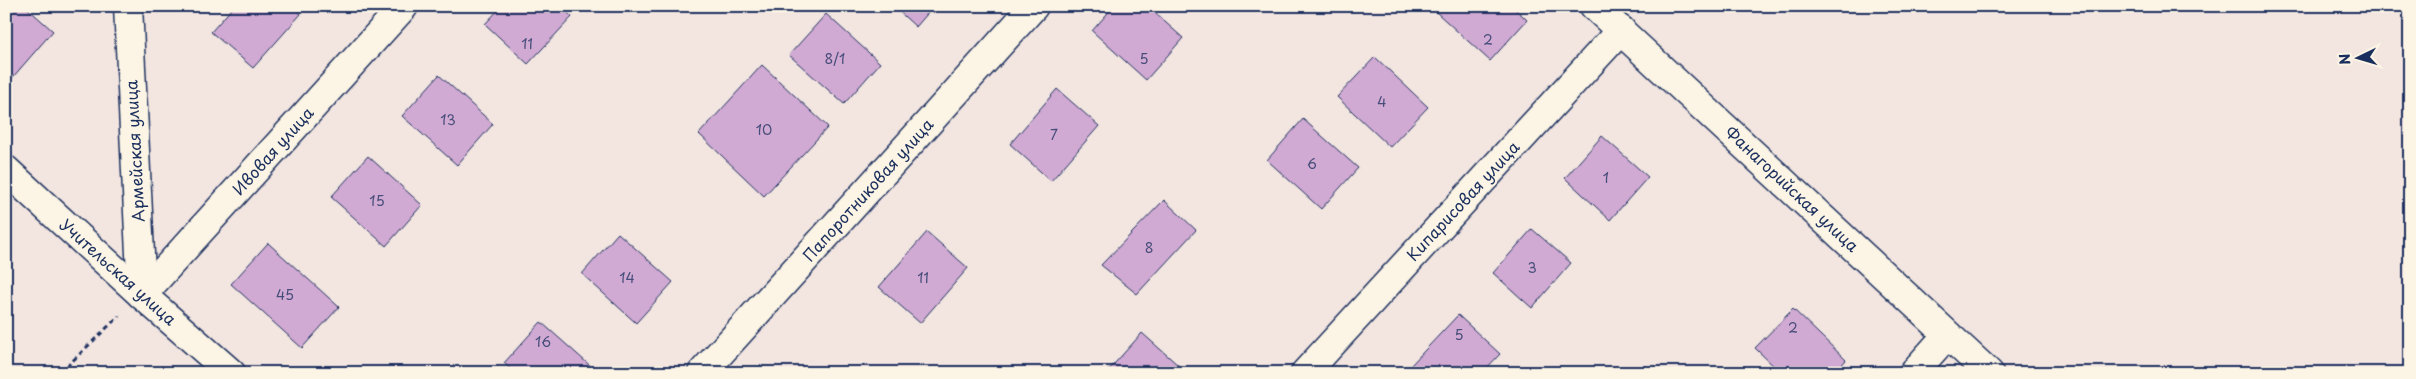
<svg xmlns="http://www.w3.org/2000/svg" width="2416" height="379" font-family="'Playpen Sans',sans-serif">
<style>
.building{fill:#d1aad3;stroke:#1b2f5e}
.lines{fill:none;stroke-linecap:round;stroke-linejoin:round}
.street-casing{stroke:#1b2f5e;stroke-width:31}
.path{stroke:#1b2f5e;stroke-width:3;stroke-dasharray:5 4;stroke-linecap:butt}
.street{stroke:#fcf5e5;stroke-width:28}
.labels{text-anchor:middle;stroke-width:4;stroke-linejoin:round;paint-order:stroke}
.number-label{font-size:14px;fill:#484e7b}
.street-label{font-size:16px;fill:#1b2f5e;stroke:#fcf5e5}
</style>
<rect width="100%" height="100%" fill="#f3e6e1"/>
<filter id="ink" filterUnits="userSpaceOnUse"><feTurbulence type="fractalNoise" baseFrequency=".02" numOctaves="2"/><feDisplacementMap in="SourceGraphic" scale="10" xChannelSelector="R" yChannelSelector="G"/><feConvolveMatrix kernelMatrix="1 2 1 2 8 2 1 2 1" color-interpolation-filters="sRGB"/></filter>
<g filter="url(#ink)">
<!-- building -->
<g class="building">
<polygon points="6,6 25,6 53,31 6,85"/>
<polygon points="234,6 292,6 301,14 253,68 211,32"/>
<polygon points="502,6 561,6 572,17 528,64 485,24"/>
<polygon points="893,6 934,6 916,27"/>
<polygon points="1114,6 1147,6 1183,38 1146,80 1092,31"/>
<polygon points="1441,6 1512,6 1527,20 1490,61 1436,12"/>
<polygon points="826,14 880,63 844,104 789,55"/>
<polygon points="1375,57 1428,107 1390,147 1337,97"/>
<polygon points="762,65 828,127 764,196 699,134"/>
<polygon points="439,75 493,124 457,165 402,116"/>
<polygon points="1057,89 1099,126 1051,181 1010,144"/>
<polygon points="1303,119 1358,168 1321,209 1267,160"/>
<polygon points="1602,136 1648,177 1610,220 1565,178"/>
<polygon points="368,156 422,205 386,246 331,197"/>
<polygon points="1164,200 1196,230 1137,294 1101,265"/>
<polygon points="1532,229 1571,263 1532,308 1493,273"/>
<polygon points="927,232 968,268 920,323 879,287"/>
<polygon points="618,233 673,282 636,323 582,274"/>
<polygon points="268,243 339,307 302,348 231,284"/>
<polygon points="1793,309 1846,360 1834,373 1781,373 1755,348"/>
<polygon points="1458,315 1500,354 1482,373 1418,373 1411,365"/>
<polygon points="541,322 595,370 592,373 515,373 504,363"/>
<polygon points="1142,333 1187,373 1106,373"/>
</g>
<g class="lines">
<!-- street casing -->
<g class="street-casing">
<g id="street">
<polyline points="128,6 142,295"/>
<polyline points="1594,6 1989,373"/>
<polyline points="6,170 142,295 231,373"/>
<polyline points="142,295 404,6"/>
<polyline points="702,373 1034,6"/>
<polyline points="1305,373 1621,30"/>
<polyline points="1913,373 1947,335"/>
</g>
</g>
<!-- path -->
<polyline class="path" points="60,373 119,316"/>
<!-- street -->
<use href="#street" class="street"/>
</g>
</g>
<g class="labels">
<!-- number labels -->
<g class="number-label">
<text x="1488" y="45">2</text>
<text x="527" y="49">11</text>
<text x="835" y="64">8/1</text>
<text x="1144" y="64">5</text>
<text x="1382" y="107">4</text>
<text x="448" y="125">13</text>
<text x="764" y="135">10</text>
<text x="1054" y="140">7</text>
<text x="1312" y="169">6</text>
<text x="1606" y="183">1</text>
<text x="377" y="206">15</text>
<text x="1149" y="253">8</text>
<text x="1532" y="273">3</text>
<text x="627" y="283">14</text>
<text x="923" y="283">11</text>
<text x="285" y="300">45</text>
<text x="1793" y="333">2</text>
<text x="1459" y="340">5</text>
<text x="543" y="347">16</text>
</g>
<!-- street labels -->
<g class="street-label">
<text transform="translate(135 151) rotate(-93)" y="6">Армейская улица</text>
<text transform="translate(273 151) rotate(-48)" y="6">Ивовая улица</text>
<text transform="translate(1792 189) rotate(43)" y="6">Фанагорийская улица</text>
<text transform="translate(868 190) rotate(-48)" y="6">Папоротниковая улица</text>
<text transform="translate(1463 201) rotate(-47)" y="6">Кипарисовая улица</text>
<text transform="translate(118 272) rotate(42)" y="6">Учительская улица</text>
</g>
</g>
<!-- margin -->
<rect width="2416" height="379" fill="none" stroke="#fcf5e5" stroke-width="25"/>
<rect x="12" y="12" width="2391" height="354" fill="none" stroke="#1b2f5e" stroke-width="2" filter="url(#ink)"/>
<!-- north arrow -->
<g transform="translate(2358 58) rotate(265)" stroke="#fcf5e5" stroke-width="4" paint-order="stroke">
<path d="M0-4L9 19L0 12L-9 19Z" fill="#1b2f5e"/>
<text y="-8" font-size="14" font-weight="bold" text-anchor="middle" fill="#1b2f5e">N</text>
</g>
</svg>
